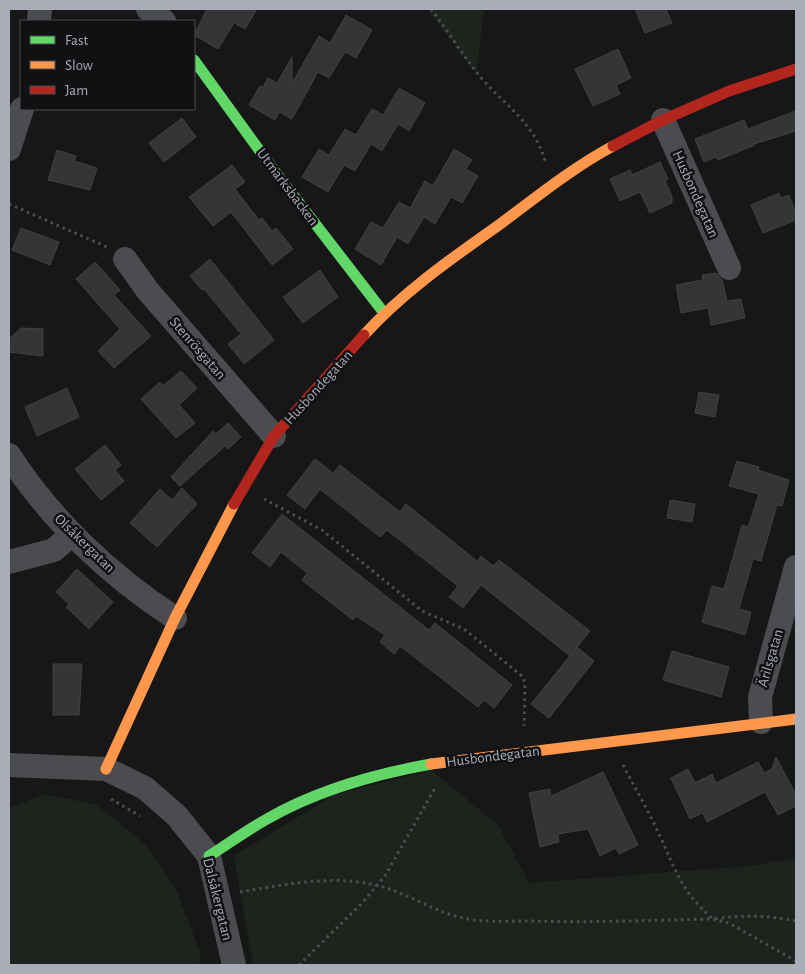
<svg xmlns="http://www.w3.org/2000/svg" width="805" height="974" font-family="'Alegreya Sans',sans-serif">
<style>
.green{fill:#1d241e}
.building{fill:#353536;stroke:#3f4043}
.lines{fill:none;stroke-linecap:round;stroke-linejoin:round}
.path{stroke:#4d4e52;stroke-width:3;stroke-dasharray:2.5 4;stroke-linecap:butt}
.street{stroke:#4b4c50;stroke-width:24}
.fast{stroke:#63d668;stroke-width:11}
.slow{stroke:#ff974d;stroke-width:11}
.jam{stroke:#b3261e;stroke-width:11}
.labels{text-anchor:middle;stroke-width:5;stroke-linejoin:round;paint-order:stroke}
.street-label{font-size:15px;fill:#a8adb8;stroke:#111113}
</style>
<rect width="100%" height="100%" fill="#171717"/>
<!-- green -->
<g class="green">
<polygon points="427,9 484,9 476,74"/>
<polygon points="431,770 498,825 529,883 749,866 796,858 796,965 253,965 234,856 334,795"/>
<polygon points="45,794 97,805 145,844 175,887 200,952 199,965 9,965 9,808"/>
</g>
<!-- building -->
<g class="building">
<polygon points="207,9 257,9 245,29 234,23 218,49 194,35"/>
<polygon points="635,9 666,9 672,23 645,33"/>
<polygon points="346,15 372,30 356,58 345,52 329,78 318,72 292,119 279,112 275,120 249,105 260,86 263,87 268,78 277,83 292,57 292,83 319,36 330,43"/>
<polygon points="618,49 631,78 616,85 620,94 593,106 575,69"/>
<polygon points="399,88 425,103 409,131 398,124 382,151 371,144 355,171 344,165 328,192 302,177 319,149 329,155 345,129 356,135 372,109 383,115"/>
<polygon points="796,111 796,131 754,144 755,145 718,160 716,157 704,162 695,139 744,120 748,129"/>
<polygon points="182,118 196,137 164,162 149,143"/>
<polygon points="454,149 472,160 466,169 478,176 462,203 451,197 435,224 424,217 408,244 397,237 381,265 355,249 371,222 383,228 399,202 410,208 425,181 433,186"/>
<polygon points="57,150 76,156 74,161 97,168 90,190 48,180"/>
<polygon points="660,162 668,179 665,181 672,196 672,203 650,213 640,192 620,201 610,179 630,170 632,175"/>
<polygon points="232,165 245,182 235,189 259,220 262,218 272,231 276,228 293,249 272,265 231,212 213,226 189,197"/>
<polygon points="779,193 781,198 789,195 796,214 796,220 763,233 751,205"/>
<polygon points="21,228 59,242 50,265 12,250"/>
<polygon points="210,259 274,340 244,364 228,344 241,334 204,289 202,290 190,276"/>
<polygon points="95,262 120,290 114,295 151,336 114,368 98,351 120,329 76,279"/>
<polygon points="320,270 338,297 303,323 283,297"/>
<polygon points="716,273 722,280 727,301 741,299 745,318 711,325 708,308 681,313 676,285 703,280 702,275"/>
<polygon points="21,328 43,329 43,356 9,352 9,339"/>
<polygon points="181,371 197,388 179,405 195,423 176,438 141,399 160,382 163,386"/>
<polygon points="67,388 79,417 37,436 25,407"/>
<polygon points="699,392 719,395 715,417 695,413"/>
<polygon points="228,423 241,437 228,449 225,446 180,486 171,477 213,431 216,434"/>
<polygon points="105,445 121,465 115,470 124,481 101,500 75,469"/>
<polygon points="315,459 333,473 340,465 400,512 406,504 477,561 481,556 493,566 499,560 590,631 570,656 481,585 463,608 449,597 458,586 387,530 380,537 320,489 305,509 287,495"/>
<polygon points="737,461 759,467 758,470 789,480 782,506 777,505 761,561 753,559 739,609 751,612 745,635 702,622 712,586 724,589 742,525 748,527 759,494 729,486"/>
<polygon points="182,488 197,504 157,547 130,523 160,489 172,500"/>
<polygon points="670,500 695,504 692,522 667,518"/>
<polygon points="282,514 429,630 435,623 512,685 494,708 484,700 478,707 400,646 394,654 380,642 385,635 356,616 353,620 302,580 307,573 281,552 270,567 252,553"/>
<polygon points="77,569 113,602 89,629 66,607 69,604 56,592"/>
<polygon points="577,647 594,661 549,718 531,704"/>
<polygon points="672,651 729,667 721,697 663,680"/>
<polygon points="53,664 82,664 79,715 53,715"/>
<polygon points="776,757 796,795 796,806 778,815 765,792 707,822 703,813 690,819 671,778 688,769 695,783 712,774 716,783 758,762 764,773 772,769"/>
<polygon points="603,772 638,845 619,854 616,848 600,856 588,829 558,834 559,842 540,847 529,793 550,789 551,796"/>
</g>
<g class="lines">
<!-- path -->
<g class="path">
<path d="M431,9C449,32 464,58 483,80C507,107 535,124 545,161"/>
<polyline points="9,204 107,247"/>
<polyline points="264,499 322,530 422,611 464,629 522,676 525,683 524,726"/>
<path d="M623,765C635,788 649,812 660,836C677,873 681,891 713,919C742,915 768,915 796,921"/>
<polyline points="111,799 140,816"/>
<path d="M240,892C293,883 348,871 400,893C427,904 444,916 474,920C493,922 512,921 531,921C592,923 652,920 713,919L729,923L796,961"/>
<polyline points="299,965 362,903 385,876 435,788"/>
</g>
<!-- street -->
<g class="street">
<polyline points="148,9 164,21"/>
<polyline points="39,21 40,9"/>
<polyline points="663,120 729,268"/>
<polyline points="9,149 22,109"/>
<polyline points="125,259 148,291 274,436"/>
<path d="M9,455C50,519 110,576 175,618"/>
<polyline points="9,562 54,550 72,534"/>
<polyline points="761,722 760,697 796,567"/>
<polyline points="9,765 106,769 145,788 177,816 209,856 234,965"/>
</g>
<!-- fast -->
<g class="fast">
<polyline points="194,60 273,169 384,313"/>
<path d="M209,856C228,844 247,830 267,819C317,790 375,774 431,764"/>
</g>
<!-- slow -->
<g class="slow">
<path d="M364,335C404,291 455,256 503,222C539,195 574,167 613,146"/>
<polyline points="431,764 796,719"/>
<polyline points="106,769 175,618 234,504"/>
</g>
<!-- jam -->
<g class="jam">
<polyline points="613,146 663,120 729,91 796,69"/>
<polyline points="234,504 274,436 364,335"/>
</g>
</g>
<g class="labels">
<!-- street labels -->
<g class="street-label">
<text transform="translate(288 187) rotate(53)" y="5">Utmarksbacken</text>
<text transform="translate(696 194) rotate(66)" y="5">Husbondegatan</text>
<text transform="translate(198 348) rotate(49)" y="5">Stenrösgatan</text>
<text transform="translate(318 387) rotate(-48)" y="5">Husbondegatan</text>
<text transform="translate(85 543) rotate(44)" y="5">Olsåkergatan</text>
<text transform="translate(770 658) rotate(-74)" y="5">Ärilsgatan</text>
<text transform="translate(493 756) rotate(-7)" y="5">Husbondegatan</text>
<text transform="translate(218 899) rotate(76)" y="5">Dalsåkergatan</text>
</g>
</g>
<!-- border -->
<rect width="805" height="974" fill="none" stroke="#a8adb8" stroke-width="20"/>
<!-- legend -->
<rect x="20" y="20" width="175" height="90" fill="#111113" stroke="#4d4f55"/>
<rect x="30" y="36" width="25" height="8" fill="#63d668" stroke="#4d4f55"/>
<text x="65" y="45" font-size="15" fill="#a8adb8">Fast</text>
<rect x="30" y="61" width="25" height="8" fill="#ff974d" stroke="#4d4f55"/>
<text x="65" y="70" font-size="15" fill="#a8adb8">Slow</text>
<rect x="30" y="86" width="25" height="8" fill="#b3261e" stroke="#4d4f55"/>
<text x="65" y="95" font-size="15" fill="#a8adb8">Jam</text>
</svg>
